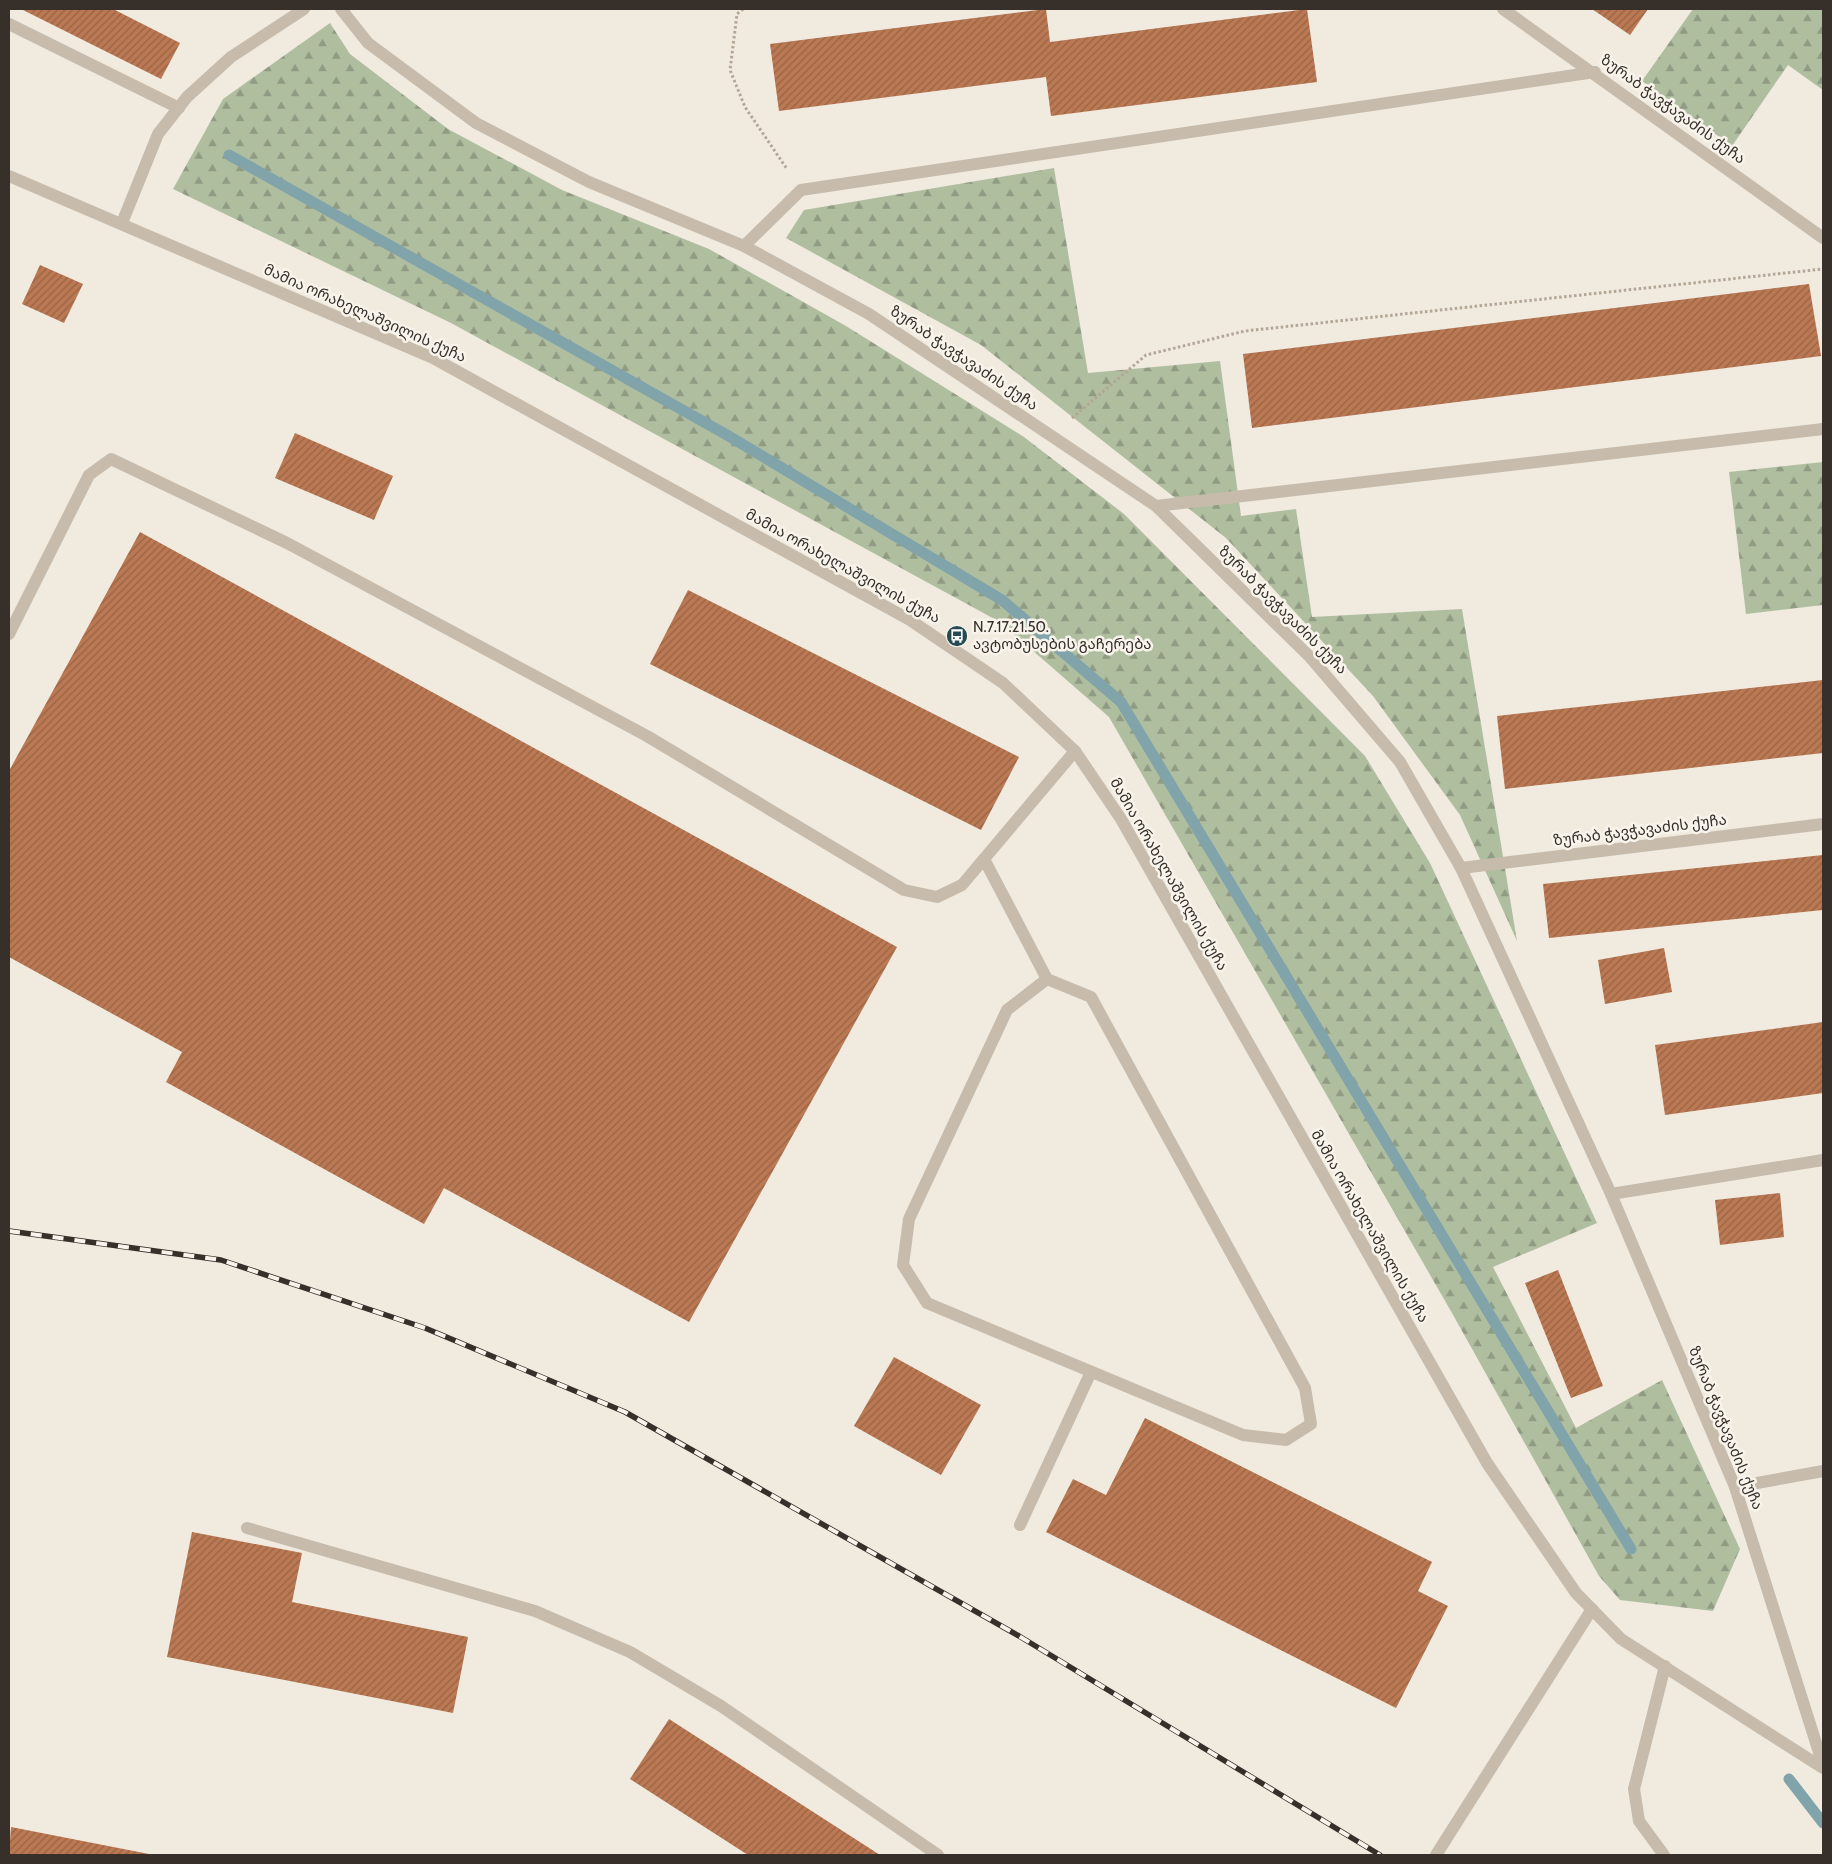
<svg xmlns="http://www.w3.org/2000/svg" width="1832" height="1864" font-family="Cabin,'Noto Sans Georgian',sans-serif">
<style>
.forest{fill:url(#forest-firs)}
.lines{fill:none;stroke-linecap:round;stroke-linejoin:round}
.stream{stroke:#80a4aa;stroke-width:11}
.building{fill:url(#building-hatch)}
.path{stroke:#b3a696;stroke-width:3;stroke-dasharray:2.5 2.5;stroke-linecap:butt}
.minor{stroke:#c7bcac;stroke-width:12}
.rail-casing{stroke:#362f2a;stroke-width:5.5}
.rail{stroke:#f8f4eb;stroke-width:4;stroke-dasharray:11;stroke-linecap:butt}
.labels{text-anchor:middle;stroke-width:5;stroke-linejoin:round;paint-order:stroke}
.street-label{font-size:15px;fill:#362f2a;stroke:#f8f4eb}
.poi-label{font-size:15px;fill:#362f2a;stroke:#f8f4eb;text-anchor:start}
</style>
<defs>
<pattern id="forest-firs" width="22" height="20" patternUnits="userSpaceOnUse" patternTransform="scale(1.25)"><rect width="22" height="20" fill="#b0bea0"/><path d="M5 1l3.5 6h-7zM16 11l3.5 6h-7z" fill="#909b83"/></pattern>
<pattern id="building-hatch" width="6" height="6" patternUnits="userSpaceOnUse" patternTransform="scale(1.25)"><rect width="6" height="6" fill="#ba7853"/><path d="M-1 1l2-2M0 6l6-6M5 7l2-2" fill="none" stroke="#986345"/></pattern>
</defs>
<rect width="100%" height="100%" fill="#f0eadf"/>
<!-- forest -->
<g class="forest">
<polygon points="1693,9 1823,9 1823,90 1788,65 1732,146 1642,81"/>
<polygon points="330,23 350,54 448,129 562,190 709,249 846,326 1024,437 1124,514 1365,756 1430,863 1597,1223 1493,1267 1576,1428 1662,1380 1740,1549 1713,1611 1620,1600 1599,1576 1452,1313 1109,717 1000,622 451,323 173,189 223,99"/>
<polygon points="1054,168 1088,373 1220,361 1241,516 1296,509 1312,617 1462,609 1517,941 1460,815 1373,696 1226,538 981,345 786,238 804,210"/>
<polygon points="1823,462 1823,605 1746,614 1729,472"/>
</g>
<g class="lines">
<!-- stream -->
<g class="stream">
<polyline points="229,155 727,435 1002,600 1121,702 1631,1549"/>
<polyline points="1789,1779 1823,1823"/>
</g>
</g>
<!-- building -->
<g class="building">
<polygon points="21,9 113,9 180,43 161,79"/>
<polygon points="1046,9 1050,42 1307,9 1317,82 1051,116 1046,77 779,111 770,44"/>
<polygon points="1592,9 1648,9 1630,35"/>
<polygon points="40,265 83,284 64,323 22,304"/>
<polygon points="1809,284 1821,356 1252,428 1243,354"/>
<polygon points="295,433 393,476 374,520 275,478"/>
<polygon points="140,532 897,947 689,1322 444,1188 424,1224 166,1082 182,1052 9,957 9,771"/>
<polygon points="688,590 1019,757 981,830 650,664"/>
<polygon points="1823,680 1823,753 1505,789 1497,716"/>
<polygon points="1823,855 1823,910 1549,938 1543,884"/>
<polygon points="1664,948 1672,992 1605,1004 1598,960"/>
<polygon points="1823,1022 1823,1093 1665,1115 1655,1045"/>
<polygon points="1780,1193 1784,1237 1720,1245 1715,1200"/>
<polygon points="1558,1270 1603,1386 1571,1398 1525,1283"/>
<polygon points="894,1357 981,1405 941,1475 854,1426"/>
<polygon points="1145,1418 1432,1562 1418,1591 1448,1606 1396,1708 1046,1532 1073,1479 1106,1495"/>
<polygon points="192,1532 302,1553 292,1602 468,1637 453,1713 167,1657"/>
<polygon points="669,1719 880,1855 748,1855 630,1779"/>
<polygon points="11,1827 149,1854 149,1855 9,1855"/>
</g>
<g class="lines">
<!-- path -->
<g class="path">
<polyline points="743,9 737,14 730,70 745,107 787,169"/>
<polyline points="1072,418 1146,355 1245,331 1823,269"/>
</g>
<!-- minor -->
<g class="minor">
<polyline points="341,9 368,43 476,123 589,182 744,246 869,314 1156,506 1310,657 1400,762 1461,868 1611,1194 1735,1487 1823,1765"/>
<polyline points="1503,9 1823,238"/>
<polyline points="9,24 179,108"/>
<polyline points="9,176 433,358 910,620 1003,683 1075,751 1121,819 1487,1463 1576,1593 1621,1639 1823,1768"/>
<polyline points="122,223 158,134 187,97 231,57 304,9"/>
<polyline points="744,246 801,190 1595,72"/>
<polyline points="1156,506 1823,429"/>
<polyline points="9,634 89,475 111,459 287,543 647,736 904,890 937,897 962,885 1075,751"/>
<polyline points="984,859 1047,979"/>
<polyline points="1461,868 1823,824"/>
<polygon points="1047,979 1091,997 1305,1388 1311,1424 1286,1440 1243,1435 927,1303 903,1265 909,1219 1007,1010"/>
<polyline points="1611,1194 1823,1160"/>
<polyline points="1735,1487 1823,1471"/>
<polyline points="1020,1525 1091,1372"/>
<polyline points="247,1528 535,1611 630,1652 721,1706 938,1855"/>
<polyline points="1436,1855 1592,1609"/>
<polyline points="1664,1855 1639,1821 1634,1789 1665,1666"/>
</g>
<!-- rail casing -->
<g class="rail-casing">
<polyline id="rail" points="9,1231 221,1260 425,1328 625,1412 1019,1636 1380,1855"/>
</g>
<!-- rail -->
<use href="#rail" class="rail"/>
</g>
<!-- icons -->
<defs>
<g id="bus-disc" transform="scale(1.125)"><circle r="9.5" fill="#244a53" stroke="#f8f4eb"/><path d="M-5-6H5V4H4V6H2V4H-2V6H-4V4H-5ZM-3.5-4V0h7V-4ZM-3.5 1.2v1.5H-2V1.2ZM2 1.2v1.5H3.5V1.2Z" fill="#fff"/></g>
</defs>
<g fill-rule="evenodd">
<use href="#bus-disc" x="957" y="636"/>
</g>
<g class="labels">
<!-- street labels -->
<g class="street-label">
<text transform="translate(1673 109) rotate(36)" y="5">ზურაბ ჭავჭავაძის ქუჩა</text>
<text transform="translate(365 313) rotate(24)" y="5">მამია ორახელაშვილის ქუჩა</text>
<text transform="translate(964 358) rotate(34)" y="5">ზურაბ ჭავჭავაძის ქუჩა</text>
<text transform="translate(843 566) rotate(29)" y="5">მამია ორახელაშვილის ქუჩა</text>
<text transform="translate(1283 610) rotate(45)" y="5">ზურაბ ჭავჭავაძის ქუჩა</text>
<text transform="translate(1640 830) rotate(-7)" y="5">ზურაბ ჭავჭავაძის ქუჩა</text>
<text transform="translate(1169 874) rotate(60)" y="5">მამია ორახელაშვილის ქუჩა</text>
<text transform="translate(1370 1226) rotate(60)" y="5">მამია ორახელაშვილის ქუჩა</text>
<text transform="translate(1726 1428) rotate(68)" y="5">ზურაბ ჭავჭავაძის ქუჩა</text>
</g>
<!-- poi labels -->
<g class="poi-label">
<text x="973" y="632">N.7.17.21.50.<tspan x="973" dy="17">ავტობუსების გაჩერება</tspan></text>
</g>
</g>
<!-- border -->
<rect width="1832" height="1864" fill="none" stroke="#362f2a" stroke-width="20"/>
</svg>
